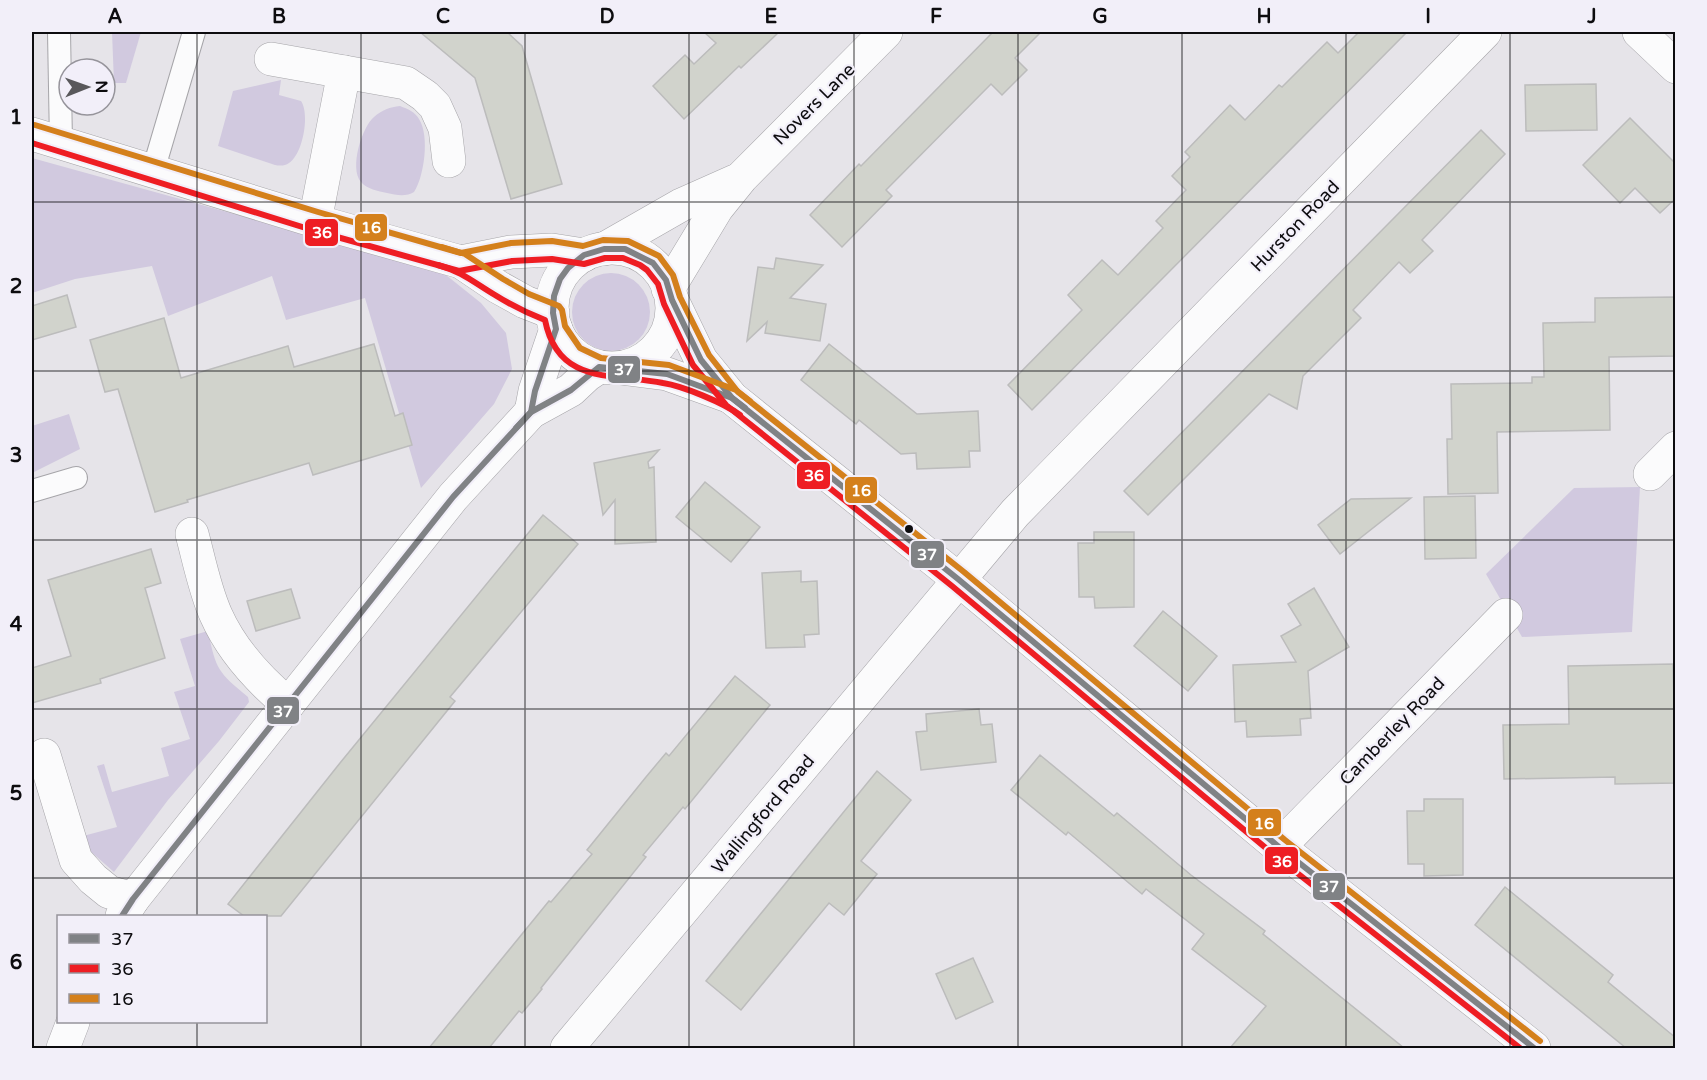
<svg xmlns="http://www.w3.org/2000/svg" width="1707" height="1080" font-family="'Varela Round',sans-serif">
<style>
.green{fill:#d1c9df}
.building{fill:#d1d3cc;stroke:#bcbcbc;stroke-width:1.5}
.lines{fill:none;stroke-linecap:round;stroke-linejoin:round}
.service-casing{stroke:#a6a5a9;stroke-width:24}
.minor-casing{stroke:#a6a5a9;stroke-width:34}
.tertiary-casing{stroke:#a6a5a9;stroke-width:34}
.service{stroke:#fbfbfc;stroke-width:22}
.minor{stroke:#fbfbfc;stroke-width:33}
.tertiary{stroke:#fbfbfc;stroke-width:33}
.bus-1-casing{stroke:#f2eff9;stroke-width:10}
.bus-2-casing{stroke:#f2eff9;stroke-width:10}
.bus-3-casing{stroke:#f2eff9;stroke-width:10}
.bus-1{stroke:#808285;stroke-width:6}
.bus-2{stroke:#ee1d23;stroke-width:6}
.bus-3{stroke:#d4801c;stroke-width:6}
.grid{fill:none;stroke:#0d0c0f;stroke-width:1.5;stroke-opacity:0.55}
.bus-dot{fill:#0d0c0f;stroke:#f2eff9;stroke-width:2}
.labels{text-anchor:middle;stroke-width:4.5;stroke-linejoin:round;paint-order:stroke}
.street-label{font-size:18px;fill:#0d0c0f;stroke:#f2eff9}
.line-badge{stroke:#f2eff9;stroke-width:2}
.badge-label{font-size:16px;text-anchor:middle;font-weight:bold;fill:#fff}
.neatline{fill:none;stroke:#0d0c0f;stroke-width:2}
.grid-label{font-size:20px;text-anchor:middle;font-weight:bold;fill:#0d0c0f}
</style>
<rect width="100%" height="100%" fill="#e6e4e9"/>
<!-- green -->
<g class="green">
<polygon points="112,32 141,32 126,83 114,83"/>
<path d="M281,80L279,95L301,101C310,114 303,154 289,163C285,166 280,166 275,165L218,146L233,91Z"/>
<path d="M400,106C408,109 415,112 419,119C430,136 424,177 414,192C406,197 396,195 387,193C378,191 367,189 361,182C349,168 362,127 374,117C382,110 390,107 400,106Z"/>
<polygon points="32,158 441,271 481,303 506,333 512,369 494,404 421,488 365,298 286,320 272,276 168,316 152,266 75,279 32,293"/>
<circle cx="611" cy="312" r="39"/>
<polygon points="69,414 80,449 32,473 32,426"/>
<polygon points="1640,487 1632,632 1522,637 1486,574 1574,488"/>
<path d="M208,631C216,670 218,672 248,697L249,702L219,741L168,800L114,872L89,850L83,836L117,827L97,766L104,764L112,792L169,776L161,748L190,739L174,692L195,686L180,639Z"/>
</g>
<!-- building -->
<g class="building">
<polygon points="420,32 507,32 522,46 562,184 511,199 475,78"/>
<polygon points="704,32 779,32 741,68 739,66 684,119 653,86 685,55 694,64 716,43"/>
<polygon points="993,32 1041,32 1015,58 1027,70 1002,95 991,84 886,190 892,196 842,247 810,215 859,164 861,166"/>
<polygon points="1359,32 1407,32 1032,410 1008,385 1082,310 1068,295 1102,260 1118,275 1163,228 1156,221 1186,190 1172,176 1190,157 1185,152 1230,105 1245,120 1279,85 1282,87 1327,42 1338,53"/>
<polygon points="1596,84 1597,130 1526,131 1525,85"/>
<polygon points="1630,118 1676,164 1676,198 1660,213 1635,188 1620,203 1583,165"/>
<polygon points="1481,130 1505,154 1422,240 1433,251 1410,273 1399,262 1353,310 1361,318 1303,376 1297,409 1269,394 1148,515 1124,491"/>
<polygon points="776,258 823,265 790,298 826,304 820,341 765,333 767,322 747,341 758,267 774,269"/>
<polygon points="67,295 76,327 32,340 32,306"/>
<polygon points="1676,297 1676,356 1609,357 1610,430 1497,432 1498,493 1448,494 1447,439 1452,439 1451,384 1532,383 1532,377 1544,377 1543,323 1595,322 1595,298"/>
<polygon points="164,318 181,378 288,346 294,367 374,344 395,416 403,413 412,445 313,475 309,463 187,500 188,502 155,512 118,389 105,392 90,340"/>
<polygon points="829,344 917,414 978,411 980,451 969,451 970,467 917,469 916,453 901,454 859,420 856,424 801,380"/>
<polygon points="659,450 648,462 649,468 654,467 656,542 615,544 615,500 603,515 594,463"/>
<polygon points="705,482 760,527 731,562 676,517"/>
<polygon points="1475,496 1476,558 1425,559 1424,497"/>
<polygon points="1411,498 1340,554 1318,525 1351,499"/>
<polygon points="543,515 578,544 450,697 455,701 281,916 244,916 228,904 340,763"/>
<polygon points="1094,532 1134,532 1134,607 1095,608 1094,597 1079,597 1078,543 1094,543"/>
<polygon points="151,549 161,583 145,588 165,658 100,679 101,683 32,703 32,668 71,656 48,580"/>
<polygon points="801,571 801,582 817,581 819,634 804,635 805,647 766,648 762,573"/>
<polygon points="1314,588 1349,647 1308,671 1311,718 1300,719 1301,735 1247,737 1246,721 1235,722 1233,665 1296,662 1281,636 1301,625 1288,604"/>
<polygon points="291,589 300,618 256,631 247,601"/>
<polygon points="1163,611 1217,656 1188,691 1134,646"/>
<polygon points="1673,664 1676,783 1615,784 1615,777 1504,779 1503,725 1569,724 1568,666"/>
<polygon points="735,676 770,705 685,809 683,807 643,855 646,857 541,988 542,989 522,1013 519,1011 489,1048 429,1048 549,901 551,902 592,854 587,850 646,777 666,753 669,756"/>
<polygon points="979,709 981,725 992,724 996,762 921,770 916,732 927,731 926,714"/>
<polygon points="1040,755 1114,816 1117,813 1191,875 1265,931 1263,934 1404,1048 1230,1048 1266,1006 1192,949 1204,934 1146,889 1142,894 1068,832 1066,835 1011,790"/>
<polygon points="877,771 911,800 861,861 877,874 844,915 829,903 741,1010 706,981"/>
<polygon points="1424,799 1463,799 1463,875 1424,876 1424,864 1408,864 1407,811 1424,811"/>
<polygon points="1505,887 1613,975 1608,982 1676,1038 1676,1048 1626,1048 1475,925"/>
<polygon points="973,958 993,1002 956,1019 936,974"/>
</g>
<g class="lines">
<!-- service casing -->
<g class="service-casing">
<g id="service">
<polyline points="59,32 61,143"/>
<polyline points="153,171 194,32"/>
<polyline points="32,491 76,478"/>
</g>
</g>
<!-- minor casing -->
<g class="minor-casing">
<g id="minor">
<polyline points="1639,32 1676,67"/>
<polyline points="271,59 406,83 425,96 435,106 445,128 449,161"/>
<polyline points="315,221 344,72"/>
<polyline points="604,249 681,205 735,181"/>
<polyline points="668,289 717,208 742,177 886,32"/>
<polyline points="531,412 535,391 556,329"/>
<polyline points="1650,474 1676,448"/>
<path d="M192,534C199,560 205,591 216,615C232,651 258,679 288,704"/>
<polyline points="44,755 76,860 93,879 109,892 133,899"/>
<polyline points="1279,847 1506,615"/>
<polyline points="122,916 133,899 453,497 531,412 571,390 587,375 599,367"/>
<polyline points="63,1048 73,1022"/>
<polyline points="567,1048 1015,513 1485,32"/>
</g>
</g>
<!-- tertiary casing -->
<g class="tertiary-casing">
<g id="tertiary">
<polyline points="32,134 315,221 461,262 498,287 525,302 553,313"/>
<circle cx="612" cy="308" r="60"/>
<polyline points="461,262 511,252 552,250 584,255"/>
<polyline points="672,300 701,360 732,398 958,579 1279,847 1534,1048"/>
<polyline points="620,368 667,374 731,397"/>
</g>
</g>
<!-- service -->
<use href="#service" class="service"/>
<!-- minor -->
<use href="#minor" class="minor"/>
<!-- tertiary -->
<use href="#tertiary" class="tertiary"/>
<!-- bus-1 casing -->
<g class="bus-1-casing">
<g id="bus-1">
<polyline points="516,428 531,412 571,390 599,367 667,374 732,398 745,408"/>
<polyline points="122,916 133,899 453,497 531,412 535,391 556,329 553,313 554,296 560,279 568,268 584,255 604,249 625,249 653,263 666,280 672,300 701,360 732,398 958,579 1279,847 1534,1048"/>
</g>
</g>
<!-- bus-2 casing -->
<g class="bus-2-casing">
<g id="bus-2">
<polyline points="32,143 312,230 459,271 512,261 552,259 584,264 605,258 623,258 640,265 647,270 658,284 664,304 693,365 726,405 952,586 1273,854 1520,1048"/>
<path d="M438,265C463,272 473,282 495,295C511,305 527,313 545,320C558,386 614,373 663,383C683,386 724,403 740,415"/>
</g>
</g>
<!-- bus-3 casing -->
<g class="bus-3-casing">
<g id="bus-3">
<polyline points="35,125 318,212 461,253 511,243 552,241 583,246 603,240 628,241 659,256 673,275 680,297 709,355 738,392 964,572 1285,840 1540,1041"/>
<polyline points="442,247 465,254 503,279 529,294 559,306 562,310 565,326 580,348 601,358 669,365 736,390 750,401"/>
</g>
</g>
<!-- bus-1 -->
<use href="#bus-1" class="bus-1"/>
<!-- bus-2 -->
<use href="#bus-2" class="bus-2"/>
<!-- bus-3 -->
<use href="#bus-3" class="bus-3"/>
</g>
<!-- grid -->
<path class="grid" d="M197,32V916M361,32V1048M525,32V1048M689,32V1048M854,32V1048M1018,32V1048M1182,32V1048M1346,32V1048M1510,32V1048M32,202H1676M32,371H1676M32,540H1676M32,709H1676M32,878H1676M197,1022V1048"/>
<!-- markers -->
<circle class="bus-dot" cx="909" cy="529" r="5"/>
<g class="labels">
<!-- street labels -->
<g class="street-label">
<text transform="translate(814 104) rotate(-45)" y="6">Novers Lane</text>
<text transform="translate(1295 226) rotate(-46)" y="6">Hurston Road</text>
<text transform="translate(1392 731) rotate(-46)" y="6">Camberley Road</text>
<text transform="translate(763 814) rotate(-50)" y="6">Wallingford Road</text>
</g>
</g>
<g class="line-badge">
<rect x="354" y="213" width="34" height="29" rx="6" fill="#d4801c"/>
<rect x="304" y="218" width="35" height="29" rx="6" fill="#ee1d23"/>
<rect x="607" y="355" width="34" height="29" rx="6" fill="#808285"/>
<rect x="796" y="461" width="35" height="29" rx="6" fill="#ee1d23"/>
<rect x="844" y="476" width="34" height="28" rx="6" fill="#d4801c"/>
<rect x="910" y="540" width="35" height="29" rx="6" fill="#808285"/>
<rect x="266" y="696" width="34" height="29" rx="6" fill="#808285"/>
<rect x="1247" y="808" width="35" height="29" rx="6" fill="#d4801c"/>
<rect x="1264" y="846" width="35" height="29" rx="6" fill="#ee1d23"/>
<rect x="1312" y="872" width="34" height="29" rx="6" fill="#808285"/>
</g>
<g class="badge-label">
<text x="371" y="233">16</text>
<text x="322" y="238">36</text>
<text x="624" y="375">37</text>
<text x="814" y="481">36</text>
<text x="861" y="496">16</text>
<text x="927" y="560">37</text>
<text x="283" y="717">37</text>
<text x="1264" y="829">16</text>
<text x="1282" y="867">36</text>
<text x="1329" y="892">37</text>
</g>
<!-- border -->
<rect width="1707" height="1080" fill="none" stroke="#f2eff9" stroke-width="66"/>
<!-- legend -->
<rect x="57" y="915" width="210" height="108" fill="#f2eff9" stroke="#96949b" stroke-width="1.5"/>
<rect x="69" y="934" width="30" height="9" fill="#808285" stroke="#96949b" stroke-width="1.5"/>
<text x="111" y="945" font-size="18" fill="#0d0c0f">37</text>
<rect x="69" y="964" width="30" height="9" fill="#ee1d23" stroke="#96949b" stroke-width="1.5"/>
<text x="111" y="975" font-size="18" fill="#0d0c0f">36</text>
<rect x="69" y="994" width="30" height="9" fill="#d4801c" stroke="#96949b" stroke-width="1.5"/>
<text x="111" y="1005" font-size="18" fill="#0d0c0f">16</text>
<!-- north arrow -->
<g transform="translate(87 87) rotate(89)"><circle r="28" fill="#f2eff9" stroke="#96949b" stroke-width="1.5"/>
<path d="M0-4.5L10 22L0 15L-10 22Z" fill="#59585b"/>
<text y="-9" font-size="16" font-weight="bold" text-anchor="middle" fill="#0d0c0f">N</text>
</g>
<rect x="33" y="33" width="1641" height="1014" class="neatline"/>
<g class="grid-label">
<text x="115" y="23">A</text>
<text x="279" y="23">B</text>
<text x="443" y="23">C</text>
<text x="607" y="23">D</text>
<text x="771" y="23">E</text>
<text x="936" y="23">F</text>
<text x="1100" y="23">G</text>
<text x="1264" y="23">H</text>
<text x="1428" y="23">I</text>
<text x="1592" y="23">J</text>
<text x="16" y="124">1</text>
<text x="16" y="293">2</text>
<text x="16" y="462">3</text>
<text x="16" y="631">4</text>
<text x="16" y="800">5</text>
<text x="16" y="969">6</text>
</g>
</svg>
